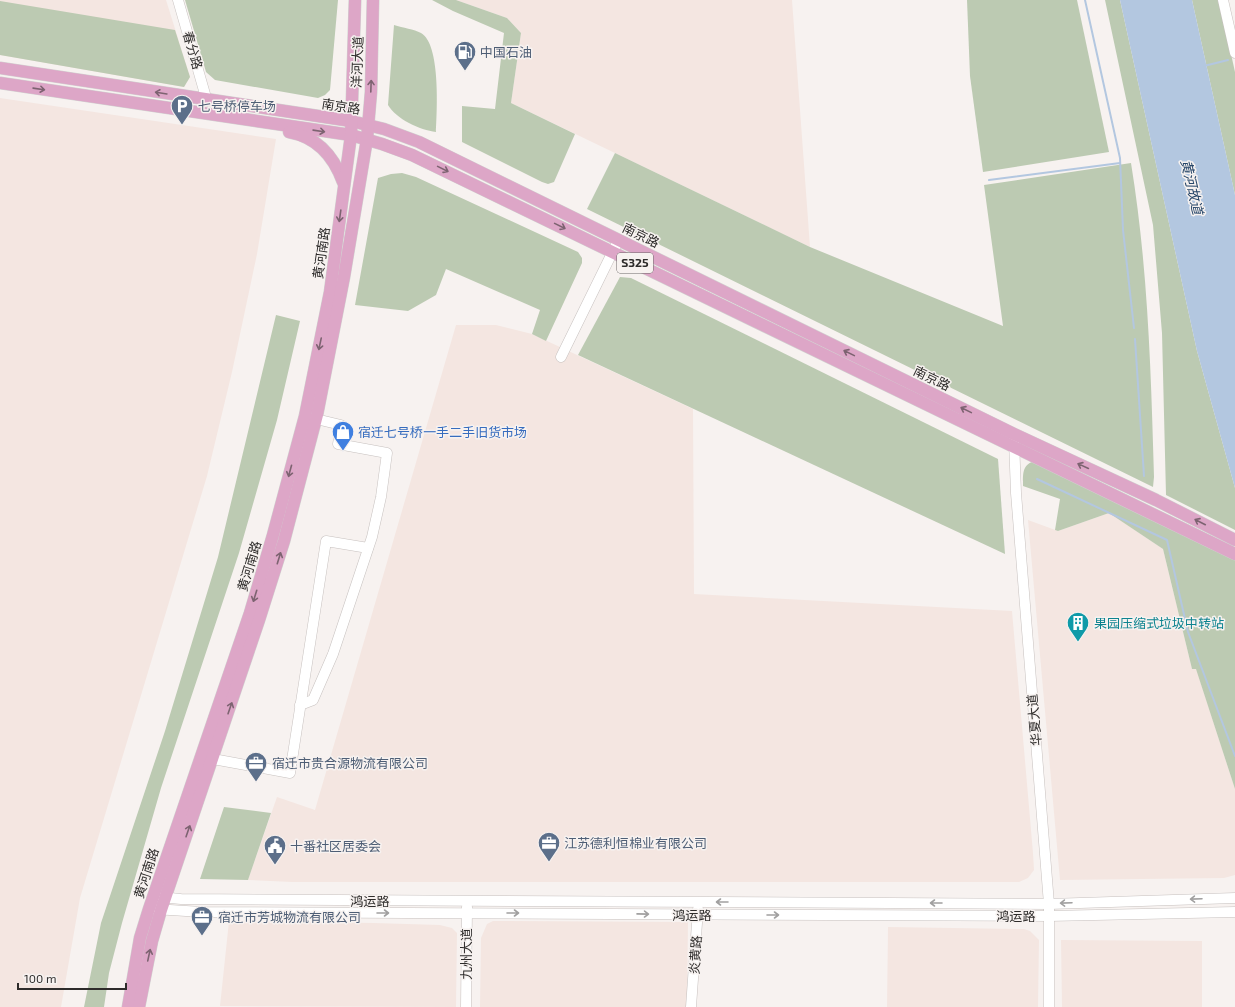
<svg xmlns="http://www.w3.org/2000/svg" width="1235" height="1007" font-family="'Exo 2','Noto Sans SC',sans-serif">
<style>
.built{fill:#f4e6e1}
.green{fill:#bccab2}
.water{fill:#b3c7e0}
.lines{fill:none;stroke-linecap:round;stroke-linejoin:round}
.stream{stroke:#b3c7e0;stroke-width:2}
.minor-casing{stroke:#c7c1bf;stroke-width:11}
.major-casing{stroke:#d1d1d0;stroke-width:13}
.minor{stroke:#fff;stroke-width:10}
.major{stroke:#dda6c7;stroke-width:12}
.oneway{stroke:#7d6371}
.oneway2{stroke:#a1a0a0}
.labels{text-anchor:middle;stroke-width:3;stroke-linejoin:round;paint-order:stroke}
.shield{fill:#f7f2f0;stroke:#6a6766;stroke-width:1}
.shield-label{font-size:12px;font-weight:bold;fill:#2e2c2b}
.street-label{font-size:13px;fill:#2e2c2b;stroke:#f7f2f0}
.service-label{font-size:13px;fill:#4e5e75;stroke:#f7f2f0;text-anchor:start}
.shop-label{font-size:13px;fill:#366cbe;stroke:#f7f2f0;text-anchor:start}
.culture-label{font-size:13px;fill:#0d838f;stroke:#f7f2f0;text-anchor:start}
.water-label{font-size:14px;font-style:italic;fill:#274669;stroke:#f7f2f0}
</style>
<rect width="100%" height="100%" fill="#f7f2f0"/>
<!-- built -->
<g class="built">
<polygon points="0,0 166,0 190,77 184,87 0,55"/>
<polygon points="456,0 792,0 810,247 511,103 521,33 507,18"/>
<polygon points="0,98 276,139 257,254 232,372 207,476 80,898 61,1007 0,1007"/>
<polygon points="456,325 496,325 532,334 693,409 694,594 1012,611 1033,853 1034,870 1028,878 1019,882 292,882 248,880 277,797 315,810"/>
<polygon points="1109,513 1163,549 1192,669 1196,668 1235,789 1235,875 1224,878 1060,880 1028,520 1058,531"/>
<polygon points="229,921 374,923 440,925 452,928 457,933 456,1007 220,1006"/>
<polygon points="493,921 688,922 687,1007 480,1007 481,938 487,924"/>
<polygon points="888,927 1024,929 1030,931 1039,940 1038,1007 887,1007"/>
<polygon points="1061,940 1202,941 1202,1007 1062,1007"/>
</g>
<!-- green -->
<g class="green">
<polygon points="185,0 338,0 330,90 325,95 318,98 215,80 206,72"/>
<polygon points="432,0 456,0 507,18 521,33 511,103 575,134 554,182 548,184 542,182 462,142 462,106 495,109 504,33 453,11"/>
<polygon points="967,0 1077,0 1109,152 983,172 970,76"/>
<polygon points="1105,0 1120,0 1197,351 1235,488 1235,530 1166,495 1162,333 1153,225"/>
<polygon points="1192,0 1219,0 1235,72 1235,195"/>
<polygon points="0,1 175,30 190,77 184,87 0,55"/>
<path d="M394,25C403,28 414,29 421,33C441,44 437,113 436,132C420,130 396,119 388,105Z"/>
<path d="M615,153L810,247L1003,326L984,185L1131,163C1148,267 1151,372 1154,477L1153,487L587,209Z"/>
<polygon points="402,173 416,177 578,252 582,258 582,263 546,341 532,334 540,310 446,269 436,295 408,311 355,305 378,178 391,174"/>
<polygon points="620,277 631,278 998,459 1005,554 578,355"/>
<polygon points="276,315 300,321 277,420 239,553 161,788 122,923 109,973 104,1007 84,1007 101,923 165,731 218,557"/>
<path d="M1035,461L1235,557V789L1196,669H1192L1163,549L1109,513L1058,531L1055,530L1060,499L1023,486C1023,474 1022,464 1035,461Z"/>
<polygon points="224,807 271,813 248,880 200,879"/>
</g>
<!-- water -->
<polygon class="water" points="1120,0 1192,0 1235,195 1235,488 1197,351"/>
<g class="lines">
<!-- stream -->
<g class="stream">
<polyline points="1085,0 1120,158 1123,230 1134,328"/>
<polyline points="1204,66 1228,60"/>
<polyline points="989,180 1120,163"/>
<polyline points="1135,339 1144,476"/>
<polyline points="1037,479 1167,540 1188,632 1235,756"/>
</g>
<!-- minor casing -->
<g class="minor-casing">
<g id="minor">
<polyline points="178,0 207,101"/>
<polyline points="1223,0 1235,53"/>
<polyline points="561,357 616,245"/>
<polyline points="1014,440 1016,493 1049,904 1049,1007"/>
<polyline points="300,705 313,700 333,654 372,537 381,497 387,453 338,444 341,425 316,419"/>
<polyline points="213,759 290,773 326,541 368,548"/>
<polyline points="159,897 181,899 1049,904 1235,898"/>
<polyline points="154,909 202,912 1049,916 1235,912"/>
<polyline points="466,1007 467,907"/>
<polyline points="691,1007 698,909"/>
</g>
</g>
<!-- major casing -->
<g class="major-casing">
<g id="major">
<polyline points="0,68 351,121 384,129 419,142 1014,434 1156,500 1235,540"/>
<polyline points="0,83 351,135 382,144 412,155 1235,554"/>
<path d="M289,132C317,137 334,157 343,182"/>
<polyline points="128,1007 140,938 149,909 250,613 273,535 305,416 330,292 351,135 355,0"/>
<polyline points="139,1007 152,941 161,910 259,620 284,541 317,415 344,277 367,139 371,92 373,0"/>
</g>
</g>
<!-- minor -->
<use href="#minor" class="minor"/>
<!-- major -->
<use href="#major" class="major"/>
</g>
<!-- one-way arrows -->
<defs><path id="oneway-shaft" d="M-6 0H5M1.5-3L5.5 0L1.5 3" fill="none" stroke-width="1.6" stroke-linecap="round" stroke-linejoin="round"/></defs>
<g class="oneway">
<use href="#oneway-shaft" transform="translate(371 86) rotate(-88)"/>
<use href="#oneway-shaft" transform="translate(39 89) rotate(8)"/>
<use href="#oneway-shaft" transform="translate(161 93) rotate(-171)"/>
<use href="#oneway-shaft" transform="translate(319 131) rotate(8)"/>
<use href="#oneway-shaft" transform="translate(443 169) rotate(26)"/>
<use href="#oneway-shaft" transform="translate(340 216) rotate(98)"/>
<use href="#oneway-shaft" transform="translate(560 226) rotate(26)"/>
<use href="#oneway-shaft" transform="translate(320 344) rotate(102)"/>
<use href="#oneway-shaft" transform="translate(849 353) rotate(-154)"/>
<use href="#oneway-shaft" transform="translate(966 410) rotate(-154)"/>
<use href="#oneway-shaft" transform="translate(1083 466) rotate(-155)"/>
<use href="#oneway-shaft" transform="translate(290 471) rotate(105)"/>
<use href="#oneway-shaft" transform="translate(1200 522) rotate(-153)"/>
<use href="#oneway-shaft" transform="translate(279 558) rotate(-73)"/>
<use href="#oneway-shaft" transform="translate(255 596) rotate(107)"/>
<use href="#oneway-shaft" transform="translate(230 708) rotate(-71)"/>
<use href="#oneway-shaft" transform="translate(188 831) rotate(-71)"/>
<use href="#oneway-shaft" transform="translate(149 955) rotate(-78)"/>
</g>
<g class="oneway2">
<use href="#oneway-shaft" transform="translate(1196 899) rotate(178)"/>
<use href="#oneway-shaft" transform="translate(722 902) rotate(-180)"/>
<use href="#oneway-shaft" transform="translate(936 903) rotate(-180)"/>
<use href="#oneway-shaft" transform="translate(1066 903) rotate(178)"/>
<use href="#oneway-shaft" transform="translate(383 913)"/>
<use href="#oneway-shaft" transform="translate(513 913)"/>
<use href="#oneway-shaft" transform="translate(643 914) rotate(1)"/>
<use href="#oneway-shaft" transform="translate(773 915)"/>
</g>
<!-- icons -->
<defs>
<g id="fuel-pin" transform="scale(1.15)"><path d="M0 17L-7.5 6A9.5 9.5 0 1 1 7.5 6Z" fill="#5c6f8a" stroke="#f7f2f0"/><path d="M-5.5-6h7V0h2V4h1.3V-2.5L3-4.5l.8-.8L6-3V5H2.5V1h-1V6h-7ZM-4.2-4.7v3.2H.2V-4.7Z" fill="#fff"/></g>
<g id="parking-pin" transform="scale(1.15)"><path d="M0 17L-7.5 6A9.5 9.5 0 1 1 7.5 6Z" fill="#5c6f8a" stroke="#f7f2f0"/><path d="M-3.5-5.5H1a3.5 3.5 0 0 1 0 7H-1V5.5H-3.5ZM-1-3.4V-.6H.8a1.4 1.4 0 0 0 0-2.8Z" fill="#fff"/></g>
<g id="shop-pin" transform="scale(1.15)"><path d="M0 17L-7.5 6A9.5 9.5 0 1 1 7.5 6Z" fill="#3f7fe0" stroke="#f7f2f0"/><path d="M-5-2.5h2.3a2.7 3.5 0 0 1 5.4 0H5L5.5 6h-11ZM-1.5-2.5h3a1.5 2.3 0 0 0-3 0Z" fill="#fff"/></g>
<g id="building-pin" transform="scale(1.15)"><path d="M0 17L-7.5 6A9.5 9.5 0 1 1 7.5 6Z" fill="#0f9aa8" stroke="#f7f2f0"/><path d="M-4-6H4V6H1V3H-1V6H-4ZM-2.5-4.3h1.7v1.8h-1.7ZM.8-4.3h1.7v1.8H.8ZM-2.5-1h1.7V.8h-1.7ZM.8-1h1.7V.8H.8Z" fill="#fff"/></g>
<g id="office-pin" transform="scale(1.15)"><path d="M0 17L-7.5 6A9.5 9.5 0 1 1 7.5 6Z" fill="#5c6f8a" stroke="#f7f2f0"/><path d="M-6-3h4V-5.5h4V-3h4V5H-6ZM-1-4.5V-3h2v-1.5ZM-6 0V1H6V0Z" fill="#fff"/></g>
<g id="civic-pin" transform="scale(1.15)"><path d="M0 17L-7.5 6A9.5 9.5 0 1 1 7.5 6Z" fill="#5c6f8a" stroke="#f7f2f0"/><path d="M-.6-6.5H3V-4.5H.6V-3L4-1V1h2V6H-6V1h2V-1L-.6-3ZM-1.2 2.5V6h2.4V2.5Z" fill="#fff"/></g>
</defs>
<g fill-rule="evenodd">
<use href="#fuel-pin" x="465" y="52"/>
<use href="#parking-pin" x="182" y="106"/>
<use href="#shop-pin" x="343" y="432"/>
<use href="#building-pin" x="1078" y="623"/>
<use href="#office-pin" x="256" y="763"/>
<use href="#office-pin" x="549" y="843"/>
<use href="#civic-pin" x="275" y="846"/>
<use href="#office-pin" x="202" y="917"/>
</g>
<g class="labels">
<!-- shield labels -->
<rect class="shield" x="617" y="253" width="36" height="20" rx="3"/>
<g class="shield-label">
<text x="635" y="267">S325</text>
</g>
<!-- street labels -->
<g class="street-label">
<text transform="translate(193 50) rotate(74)" y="5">春分路</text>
<text transform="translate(357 62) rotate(-88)" y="5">洋河大道</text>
<text transform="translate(341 106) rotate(9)" y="5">南京路</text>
<text transform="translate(641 235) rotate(26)" y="5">南京路</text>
<text transform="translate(321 253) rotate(-82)" y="5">黄河南路</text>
<text transform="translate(932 378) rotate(26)" y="5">南京路</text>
<text transform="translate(249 566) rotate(-73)" y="5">黄河南路</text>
<text transform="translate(1034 720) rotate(-95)" y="5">华夏大道</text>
<text transform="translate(146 873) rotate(-72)" y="5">黄河南路</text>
<text x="370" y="906">鸿运路</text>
<text x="692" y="920">鸿运路</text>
<text x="1016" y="921">鸿运路</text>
<text transform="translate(466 954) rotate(-90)" y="5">九州大道</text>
<text transform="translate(695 955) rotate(-86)" y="5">炎黄路</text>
</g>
<!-- service labels -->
<g class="service-label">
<text x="480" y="57">中国石油</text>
<text x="198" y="111">七号桥停车场</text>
<text x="272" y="768">宿迁市贵合源物流有限公司</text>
<text x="564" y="848">江苏德利恒棉业有限公司</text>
<text x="290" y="851">十番社区居委会</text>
<text x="218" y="922">宿迁市芳城物流有限公司</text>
</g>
<!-- shop labels -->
<g class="shop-label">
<text x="358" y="437">宿迁七号桥一手二手旧货市场</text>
</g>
<!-- culture labels -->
<g class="culture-label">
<text x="1094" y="628">果园压缩式垃圾中转站</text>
</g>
<!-- water labels -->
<g class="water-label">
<text transform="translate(1192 187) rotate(77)" y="5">黄河故道</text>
</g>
</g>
<!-- scale -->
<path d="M18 983v6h108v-6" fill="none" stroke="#2e2c2b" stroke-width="2"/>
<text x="24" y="983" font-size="12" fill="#2e2c2b" stroke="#f7f2f0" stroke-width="3" paint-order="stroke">100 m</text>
</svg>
